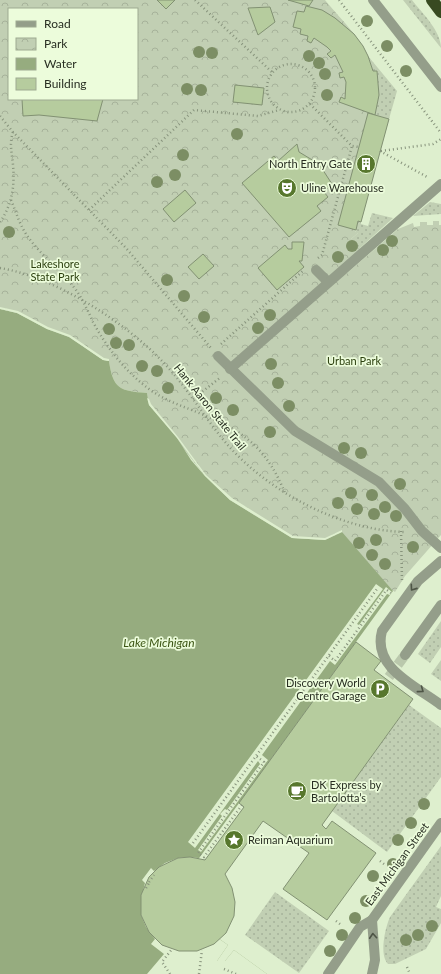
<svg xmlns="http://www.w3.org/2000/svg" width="441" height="974" font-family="Lato,sans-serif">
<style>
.grass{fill:url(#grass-dots)}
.park{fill:url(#park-crowns);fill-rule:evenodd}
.water{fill:#96ac7f}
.pier{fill:#deefce}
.building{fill:#b6cc9e;stroke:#829173}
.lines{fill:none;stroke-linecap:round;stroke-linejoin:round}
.minor-tunnel{stroke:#bac8ac;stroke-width:10;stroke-dasharray:10 5;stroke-linecap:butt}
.path{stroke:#87937c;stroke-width:2.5;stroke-dasharray:1 3;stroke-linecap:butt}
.minor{stroke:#949e8a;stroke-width:10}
.highway{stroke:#384a21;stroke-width:12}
.tree{fill:#7c8e64}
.oneway{stroke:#4e5546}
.labels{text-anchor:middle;stroke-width:3.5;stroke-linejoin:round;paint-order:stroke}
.poi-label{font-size:11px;fill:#282e22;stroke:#ecfcdb;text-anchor:start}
.park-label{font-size:11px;fill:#2b3f0e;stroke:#ecfcdb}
.street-label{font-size:11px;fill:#282e22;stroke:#ecfcdb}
.water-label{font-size:12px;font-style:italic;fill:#3b5513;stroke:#ecfcdb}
</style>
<defs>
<pattern id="grass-dots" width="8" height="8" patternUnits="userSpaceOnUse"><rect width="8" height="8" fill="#c1cfb3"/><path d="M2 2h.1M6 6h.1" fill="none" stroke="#a6b29a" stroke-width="1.8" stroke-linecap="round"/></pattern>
<pattern id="park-crowns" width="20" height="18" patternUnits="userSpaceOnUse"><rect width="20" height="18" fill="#c1cfb3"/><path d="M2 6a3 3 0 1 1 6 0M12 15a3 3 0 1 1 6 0" fill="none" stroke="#a6b29a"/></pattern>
</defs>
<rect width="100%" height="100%" fill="#deefce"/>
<!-- grass -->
<g class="grass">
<path d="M403,0H412C423,14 441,31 441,48Z"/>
<path d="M368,56L397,91L389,119L375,115C379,100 379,86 377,71H373Z"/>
<polygon points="430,202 441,204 441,214 413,216"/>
<polygon points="372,213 393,218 360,248 328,259 358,233 355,233 358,221 361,222 361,224 368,226"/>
<polygon points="441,621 441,647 430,663 418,654"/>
<polygon points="441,660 441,681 431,674"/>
<polygon points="409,705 441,728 441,777 387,852 332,811"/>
<path d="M441,846V896L436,907L441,909V923L426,949L395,964H388C379,955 385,928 390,917Z"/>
<polygon points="275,892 329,931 299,973 245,935"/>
</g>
<!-- park -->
<path class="park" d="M0,0H325C342,21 368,44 373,71H377L379,95L375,115L389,119L361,222L358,221L355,232L358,233L351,239L360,248L346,274L398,229L413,223L414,227L420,226V222H427V225H433V221H439V225H441V535L405,576L395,592L325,540L292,538L230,500L205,476L149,405L147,393C120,391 113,389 109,361L17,313L0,309ZM9,9H137V99H9Z"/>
<!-- water -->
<path class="water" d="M0,309L17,313L47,329L69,337L103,360L109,361C113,389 120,391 147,393L149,405L177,438L191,460L205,476L230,500L292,538L325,540L342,532L393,591L197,861L174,907L228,945L217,961H225L234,950L267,974H0Z"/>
<!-- pier -->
<g class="pier">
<polygon points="0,307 18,311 48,327 70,335 104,358 109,359 109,361 103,360 69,337 47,329 17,313 0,309"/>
<polygon points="147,398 149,399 151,404 178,437 206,475 232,498 293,536 325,538 342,530 342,532 325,540 292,538 230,500 205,476 177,438 149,405"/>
<polygon points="376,584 383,589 357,624 359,625 386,587 392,592 390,595 387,594 335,665 330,661 262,755 268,760 201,852 198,850 222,816 220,814 225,809 227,810 260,764 258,761 195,848 188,842"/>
<polygon points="190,857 198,858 195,863 215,936 228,945 217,961 225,961 234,950 267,974 147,974 164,954 151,944 155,939 146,927 141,915 141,899 145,883 142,880 151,868 154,871 165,863 178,858"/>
</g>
<!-- building -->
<g class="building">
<polygon points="157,0 175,0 166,9"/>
<polygon points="288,0 313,0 309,6"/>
<polygon points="306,6 322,10 335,18 354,34 363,46 368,56 373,71 377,71 379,95 375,115 339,102 341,97 345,99 346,82 344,77 340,78 339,73 343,72 335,55 331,58 327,54 331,51 327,47 314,38 311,43 307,41 308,36 300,34 301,29 293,27 297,11 304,12"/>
<polygon points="270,7 275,22 258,35 248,8"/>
<polygon points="235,85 264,88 262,105 233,102"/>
<polygon points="22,99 103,99 97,121 39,115 23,116"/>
<polygon points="368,113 389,119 361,222 358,221 356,230 338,225"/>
<polygon points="297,144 299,152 319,164 332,184 324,192 328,197 317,206 321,211 289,237 242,183 274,156 278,161"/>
<polygon points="185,190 196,203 174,222 163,209"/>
<polygon points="292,242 304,242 302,261 299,261 304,267 277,290 258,268 285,245 288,249 292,249"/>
<polygon points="203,254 214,266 199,279 188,267"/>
<polygon points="356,642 381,661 374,670 413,699 322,825 326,829 332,821 376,853 327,920 283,889 309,853 263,821 225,874 232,888 235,902 234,916 226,933 214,944 197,951 179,951 162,945 149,932 141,915 141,895 149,877 159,867 178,858 190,857 205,860 244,807 239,803"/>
</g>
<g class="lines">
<!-- minor-tunnel -->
<polyline class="minor-tunnel" points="380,689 405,655"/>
<!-- path -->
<g class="path">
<polyline points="195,0 272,72"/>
<polyline points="339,0 441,133"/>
<circle cx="291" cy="88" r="24"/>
<polyline points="310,104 352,146 359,147"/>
<polyline points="0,116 13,132 126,248 211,348"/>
<polyline points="380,151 429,178"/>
<polyline points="381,151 433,144 441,139"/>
<path d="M11,200C16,212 19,223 26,234C40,255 61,270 76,290C83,300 88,311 93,322C107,348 125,371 149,389C167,402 186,407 206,416C248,433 268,452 285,493"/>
<polyline points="89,210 194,110 258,116 279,110"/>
<path d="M0,222C12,205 15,186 13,165C12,153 9,144 13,132"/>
<polyline points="318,258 322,255 352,146"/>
<path d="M0,268C55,277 125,322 163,362C187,387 204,417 226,443C268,492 342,531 406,532"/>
<polyline points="221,344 304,270"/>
<polyline points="193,399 221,377"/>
<polyline points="401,531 402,581"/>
<polyline points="329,656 335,661 385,592 387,590 391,593"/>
<polyline points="242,805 204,857 198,853 264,762 256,756"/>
<polyline points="193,843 377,589"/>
<polyline points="380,861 384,864"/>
<polyline points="149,882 154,875"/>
<polyline points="146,888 149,883"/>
<polyline points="336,921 340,924"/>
<polyline points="407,967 410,974"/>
<polyline points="224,969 236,974"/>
<polyline points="170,974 162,962 172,949"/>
<polyline points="199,974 202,950"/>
</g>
<!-- minor -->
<g class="minor">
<polyline points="373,0 441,87"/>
<polyline points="316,270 328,282"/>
<polyline points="218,356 295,431 379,482 405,509 422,531 441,548"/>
<polyline points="230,369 441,184"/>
<path d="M441,561L418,581L382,631C372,668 416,686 441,705"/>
<polyline points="405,655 441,605"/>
<polyline points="372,920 441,823"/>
<polyline points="328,974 360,927 372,920 375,960 372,974"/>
</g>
<!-- highway -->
<polyline class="highway" points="432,0 441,12"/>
</g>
<!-- trees -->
<g class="tree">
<circle cx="367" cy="21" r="6"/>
<circle cx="387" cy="46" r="6"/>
<circle cx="199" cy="52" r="6"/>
<circle cx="212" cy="53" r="6"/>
<circle cx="309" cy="56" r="6"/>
<circle cx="319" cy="63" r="6"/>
<circle cx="406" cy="71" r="6"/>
<circle cx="325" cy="74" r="6"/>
<circle cx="187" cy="89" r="6"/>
<circle cx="201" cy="90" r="6"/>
<circle cx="327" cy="95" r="6"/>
<circle cx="237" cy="134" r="6"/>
<circle cx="183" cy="155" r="6"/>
<circle cx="175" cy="175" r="6"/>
<circle cx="157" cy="182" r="6"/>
<circle cx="9" cy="232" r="6"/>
<circle cx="392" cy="241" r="6"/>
<circle cx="352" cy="246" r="6"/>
<circle cx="383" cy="250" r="6"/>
<circle cx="338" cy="257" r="6"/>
<circle cx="167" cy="280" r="6"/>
<circle cx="184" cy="296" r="6"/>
<circle cx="270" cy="315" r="6"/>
<circle cx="204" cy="317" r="6"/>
<circle cx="258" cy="328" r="6"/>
<circle cx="109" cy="329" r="6"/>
<circle cx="116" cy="343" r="6"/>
<circle cx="129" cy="345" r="6"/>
<circle cx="271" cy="364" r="6"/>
<circle cx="142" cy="366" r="6"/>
<circle cx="157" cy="371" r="6"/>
<circle cx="278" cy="383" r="6"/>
<circle cx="168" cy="388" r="6"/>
<circle cx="216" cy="398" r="6"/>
<circle cx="289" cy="406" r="6"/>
<circle cx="233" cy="410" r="6"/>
<circle cx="270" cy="432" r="6"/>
<circle cx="344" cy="448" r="6"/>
<circle cx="361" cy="453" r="6"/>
<circle cx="400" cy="484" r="6"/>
<circle cx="351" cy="493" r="6"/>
<circle cx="372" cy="495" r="6"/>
<circle cx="338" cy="503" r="6"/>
<circle cx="385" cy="507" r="6"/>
<circle cx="357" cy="509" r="6"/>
<circle cx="374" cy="514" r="6"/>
<circle cx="396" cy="516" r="6"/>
<circle cx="376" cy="540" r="6"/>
<circle cx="359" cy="543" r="6"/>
<circle cx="413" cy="547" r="6"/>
<circle cx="372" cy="555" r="6"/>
<circle cx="385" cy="564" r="6"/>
<circle cx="424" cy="804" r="6"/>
<circle cx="411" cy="823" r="6"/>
<circle cx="398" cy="840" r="6"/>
<circle cx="393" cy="864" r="6"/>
<circle cx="373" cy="876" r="6"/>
<circle cx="366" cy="901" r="6"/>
<circle cx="355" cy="918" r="6"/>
<circle cx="432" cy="926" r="6"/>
<circle cx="342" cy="935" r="6"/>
<circle cx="418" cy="935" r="6"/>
<circle cx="406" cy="940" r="6"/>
<circle cx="330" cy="951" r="6"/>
</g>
<!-- one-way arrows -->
<defs><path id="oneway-chevron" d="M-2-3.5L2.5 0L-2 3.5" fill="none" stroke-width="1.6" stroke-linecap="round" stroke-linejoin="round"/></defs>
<g class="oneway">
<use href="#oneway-chevron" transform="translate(413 588) rotate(125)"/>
<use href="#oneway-chevron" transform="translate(421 690) rotate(36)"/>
<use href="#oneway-chevron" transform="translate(373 936) rotate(-94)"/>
</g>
<!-- icons -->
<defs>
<g id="building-disc" transform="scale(1)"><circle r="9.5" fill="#57772d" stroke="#ecfcdb"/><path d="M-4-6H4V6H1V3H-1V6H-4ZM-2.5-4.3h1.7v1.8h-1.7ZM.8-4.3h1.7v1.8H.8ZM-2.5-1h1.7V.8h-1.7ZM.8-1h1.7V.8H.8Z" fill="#fff"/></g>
<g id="theatre-disc" transform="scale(1)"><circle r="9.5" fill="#57772d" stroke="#ecfcdb"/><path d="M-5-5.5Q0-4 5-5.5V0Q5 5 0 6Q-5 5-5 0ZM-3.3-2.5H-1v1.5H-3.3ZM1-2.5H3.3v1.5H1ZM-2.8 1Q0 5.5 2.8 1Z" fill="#fff"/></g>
<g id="parking-disc" transform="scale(1)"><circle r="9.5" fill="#57772d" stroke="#ecfcdb"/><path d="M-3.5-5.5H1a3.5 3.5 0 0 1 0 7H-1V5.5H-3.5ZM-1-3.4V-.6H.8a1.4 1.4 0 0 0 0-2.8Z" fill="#fff"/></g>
<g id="cafe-disc" transform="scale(1)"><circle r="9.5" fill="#57772d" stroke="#ecfcdb"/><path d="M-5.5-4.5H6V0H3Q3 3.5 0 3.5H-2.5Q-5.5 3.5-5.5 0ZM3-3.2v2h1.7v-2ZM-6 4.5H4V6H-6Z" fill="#fff"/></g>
<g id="sight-disc" transform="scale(1)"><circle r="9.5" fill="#57772d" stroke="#ecfcdb"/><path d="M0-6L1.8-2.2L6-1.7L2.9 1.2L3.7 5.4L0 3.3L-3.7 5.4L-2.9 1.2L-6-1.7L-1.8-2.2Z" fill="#fff"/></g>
</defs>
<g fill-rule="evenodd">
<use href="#building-disc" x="366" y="164"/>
<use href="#theatre-disc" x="287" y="188"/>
<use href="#parking-disc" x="380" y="689"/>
<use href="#cafe-disc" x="297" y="791"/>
<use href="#sight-disc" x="234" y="840"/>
</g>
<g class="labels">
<!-- poi labels -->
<g class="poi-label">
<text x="352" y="168" text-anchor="end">North Entry Gate</text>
<text x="301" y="192">Uline Warehouse</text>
<text x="366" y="687" text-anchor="end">Discovery World<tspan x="366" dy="13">Centre Garage</tspan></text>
<text x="311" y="789">DK Express by<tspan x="311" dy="13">Bartolotta’s</tspan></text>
<text x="248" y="844">Reiman Aquarium</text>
</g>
<!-- park labels -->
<g class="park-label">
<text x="55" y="268">Lakeshore<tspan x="55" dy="13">State Park</tspan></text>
<text x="354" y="365">Urban Park</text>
</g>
<!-- street labels -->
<g class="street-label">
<text transform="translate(210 407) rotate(51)" y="4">Hank Aaron State Trail</text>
<text transform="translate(397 864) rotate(-54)" y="4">East Michigan Street</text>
</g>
<!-- water labels -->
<g class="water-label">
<text x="159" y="647">Lake Michigan</text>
</g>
</g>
<!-- legend -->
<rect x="8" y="8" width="130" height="92" fill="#ecfcdb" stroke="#9eaa91"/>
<rect x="16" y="21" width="20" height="6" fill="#949e8a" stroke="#9eaa91"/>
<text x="44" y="28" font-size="12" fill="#282e22">Road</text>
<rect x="16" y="38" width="20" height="12" fill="url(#park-crowns)" stroke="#9eaa91"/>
<text x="44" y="48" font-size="12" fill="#282e22">Park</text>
<rect x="16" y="58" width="20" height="12" fill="#96ac7f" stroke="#9eaa91"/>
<text x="44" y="68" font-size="12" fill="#282e22">Water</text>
<rect x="16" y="78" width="20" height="12" fill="#b6cc9e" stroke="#9eaa91"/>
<text x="44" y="88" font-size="12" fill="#282e22">Building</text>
</svg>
